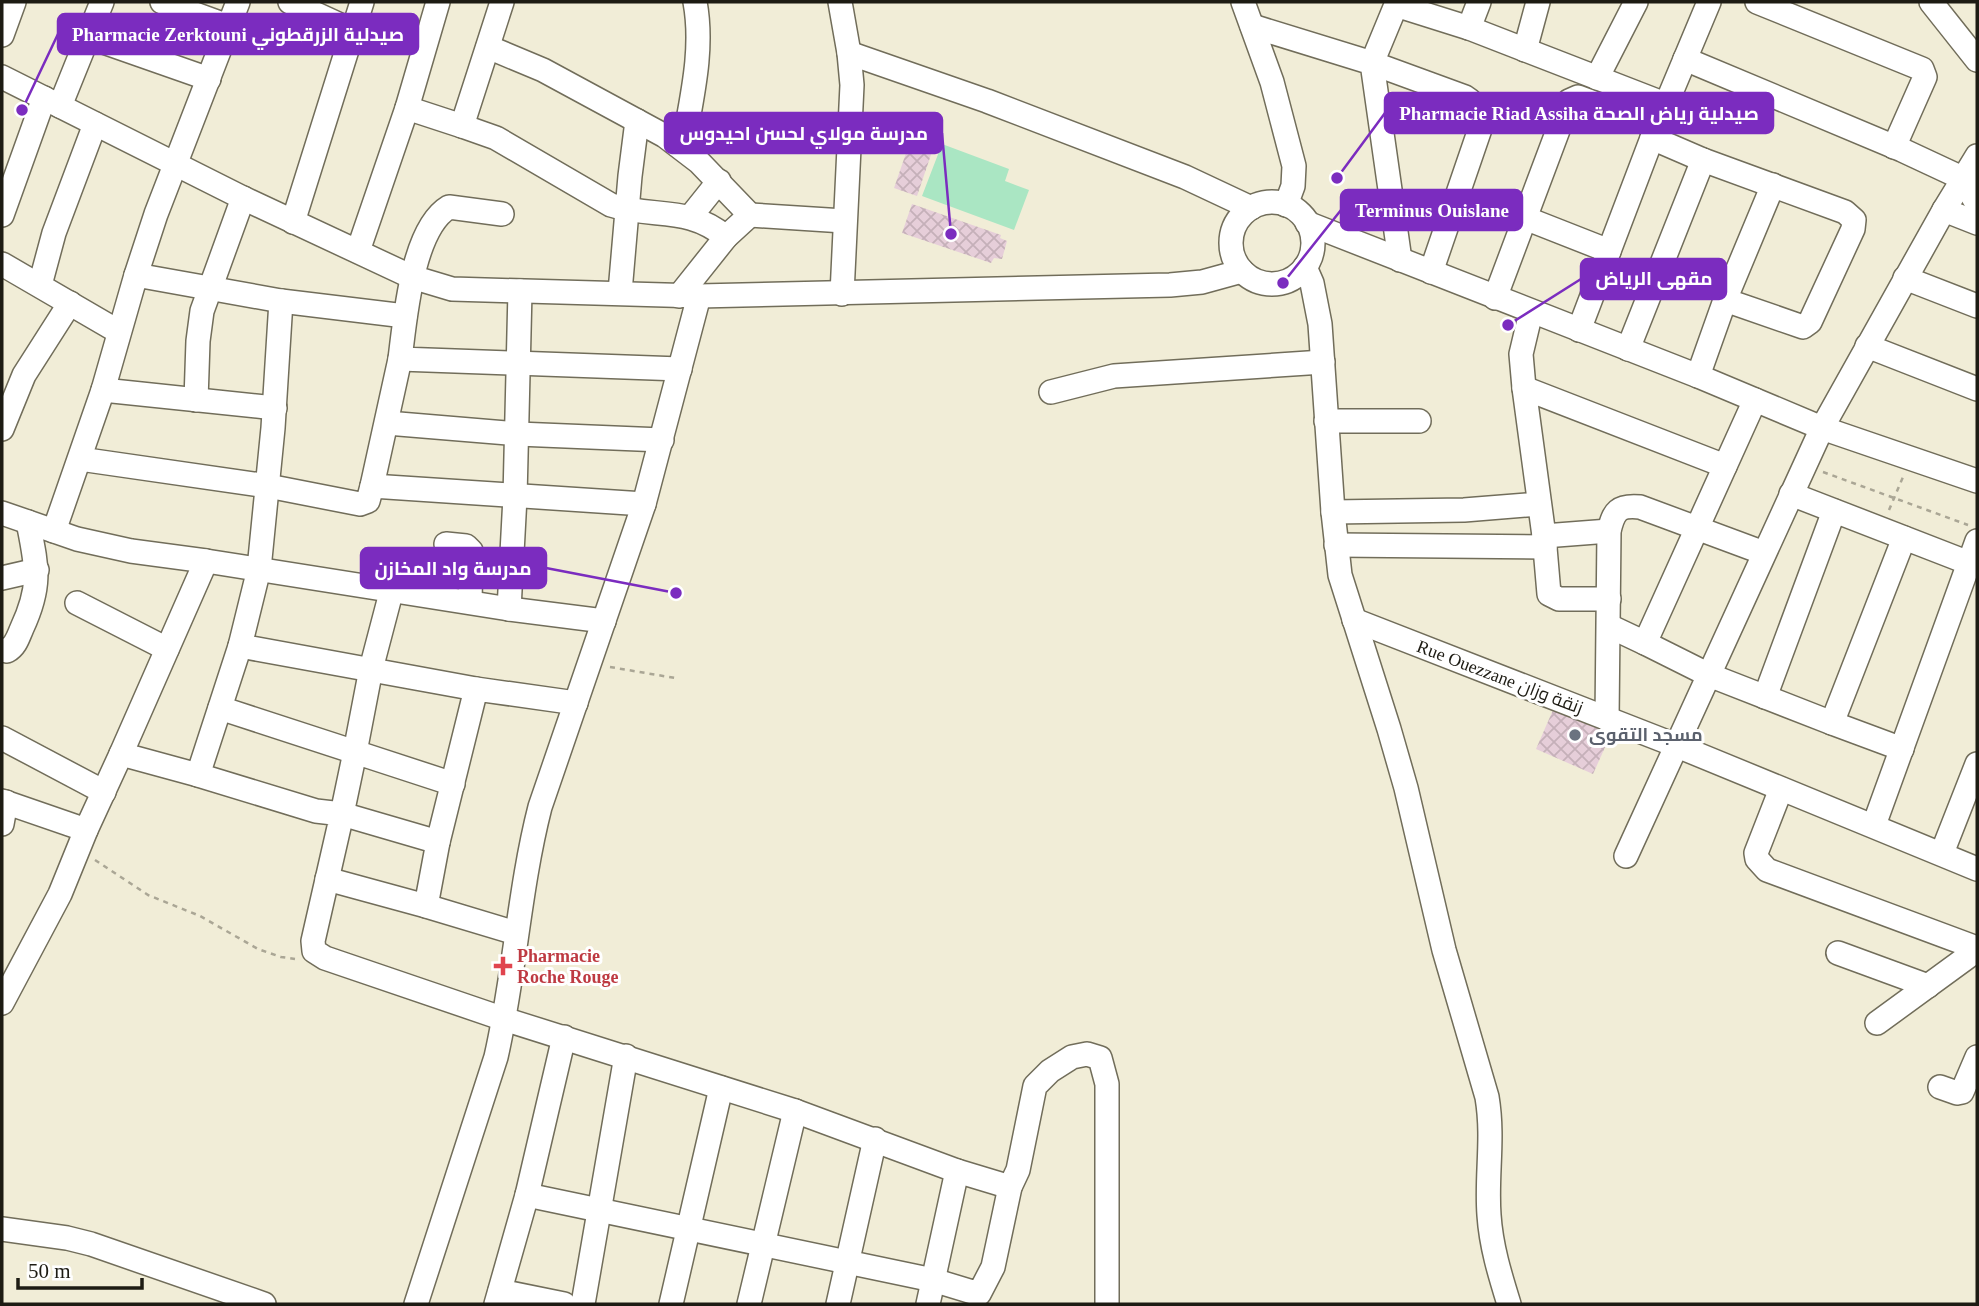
<svg xmlns="http://www.w3.org/2000/svg" width="1979" height="1306" font-family="'Times New Roman',Cairo,serif">
<style>
.green{fill:#aae6c3}
.building{fill:url(#building-cross-hatch)}
.lines{fill:none;stroke-linecap:round;stroke-linejoin:round}
.minor-casing{stroke:#716d5a;stroke-width:26}
.path{stroke:#aaa695;stroke-width:2.5;stroke-dasharray:5 5;stroke-linecap:butt}
.minor{stroke:#fff;stroke-width:23}
.worship-dot{fill:#6b7280;stroke:#fff;stroke-width:2.5}
.health-dot{fill:#e0444e;stroke:#fff;stroke-width:2.5}
.labels{text-anchor:middle;stroke-width:6;stroke-linejoin:round;paint-order:stroke}
.street-label{font-size:18px;fill:#1d1b13;stroke:#fff}
.worship-label{font-size:18px;font-weight:bold;fill:#5b616d;stroke:#fff;text-anchor:start}
.health-label{font-size:18px;font-weight:bold;fill:#be3a42;stroke:#fff;text-anchor:start}
.leader{fill:none;stroke:#7b2cbf;stroke-width:2.5}
.callout-dot{fill:#7b2cbf;stroke:#fff;stroke-width:2.5}
.callout{fill:#7b2cbf;stroke:#7b2cbf;stroke-width:2.5}
.callout-label{font-size:19px;text-anchor:middle;font-weight:bold;fill:#fff}
</style>
<defs>
<pattern id="building-cross-hatch" width="8" height="8" patternUnits="userSpaceOnUse" patternTransform="scale(1.75)"><rect width="8" height="8" fill="#e6ced9"/><path d="M0 0l8 8M0 8l8-8" fill="none" stroke="#c5b0b9"/></pattern>
</defs>
<rect width="100%" height="100%" fill="#f1edd7"/>
<!-- green -->
<polygon class="green" points="942,144 1009,169 1005,181 1029,190 1014,230 922,196"/>
<!-- building -->
<g class="building">
<polygon points="914,130 937,137 917,196 894,188"/>
<polygon points="912,204 1001,235 1000,238 1007,241 1002,259 994,258 991,263 902,233"/>
<polygon points="1553,710 1611,734 1593,774 1536,749"/>
</g>
<g class="lines">
<!-- minor casing -->
<g class="minor-casing">
<g id="minor">
<polyline points="162,2 228,26"/>
<polyline points="290,2 353,31"/>
<polyline points="438,2 407,108 462,126 502,2"/>
<polyline points="840,2 849,53 852,85 842,294"/>
<polyline points="1243,2 1272,82 1294,166 1293,186 1286,205"/>
<polyline points="1757,2 1922,69 1925,77 1894,147"/>
<polyline points="1931,2 1977,60"/>
<polyline points="1252,26 1372,63 1400,260"/>
<polyline points="1469,28 1479,2"/>
<polyline points="2,35 14,2"/>
<polyline points="89,37 209,79"/>
<polyline points="488,47 543,70 665,136 699,162 750,215 726,237 679,296"/>
<polyline points="1525,50 1538,2"/>
<polyline points="849,53 987,101 1185,177 1251,208"/>
<polyline points="1685,59 1902,150 1962,178 1977,204"/>
<polyline points="2,77 243,198 412,277 452,289 699,296 1170,285 1202,282 1242,271"/>
<polyline points="1597,78 1636,2"/>
<polyline points="60,106 102,2"/>
<path d="M462,126L496,138L611,205C654,219 687,205 726,237"/>
<polyline points="1652,138 1703,160 1845,212 1854,220 1853,229 1810,322 1803,327 1725,300"/>
<path d="M683,148C691,100 704,51 695,2"/>
<circle cx="1272" cy="243" r="41"/>
<polyline points="1944,210 1977,223"/>
<path d="M502,214L449,207C412,229 405,320 400,359L680,369"/>
<polyline points="2,215 44,98"/>
<polyline points="750,215 844,221"/>
<polyline points="691,216 719,181"/>
<polyline points="1525,218 1609,251"/>
<polyline points="293,222 362,2"/>
<polyline points="1307,223 1698,376 1822,428 1977,481"/>
<polyline points="358,251 407,108"/>
<polyline points="2,264 119,332"/>
<path d="M1305,267L1312,283L1320,324L1333,512L1340,575L1389,729L1406,788L1444,950L1487,1097C1494,1139 1486,1175 1489,1215C1491,1246 1500,1275 1509,1304"/>
<path d="M1431,272L1480,129C1481,114 1478,105 1465,97L1372,63L1396,5L1469,28L1665,104"/>
<polyline points="136,275 156,214 238,2"/>
<polyline points="1905,278 1977,306"/>
<polyline points="40,285 54,233 95,124"/>
<polyline points="620,292 630,176 637,121"/>
<polyline points="1495,298 1569,101 1578,97 1656,126"/>
<polyline points="281,301 273,428 259,569 240,646 198,775 316,811 342,814 313,941 314,951 325,958 504,1019 795,1111 957,1171 1010,1187"/>
<polyline points="1579,330 1652,138 1709,2"/>
<polyline points="1867,346 1977,389"/>
<polyline points="1628,349 1703,160"/>
<polyline points="1698,376 1725,300 1773,185"/>
<polyline points="1524,388 1521,354 1531,312"/>
<polyline points="103,390 275,408"/>
<polyline points="1051,392 1114,376 1323,362"/>
<polyline points="196,400 198,341 202,311 243,198"/>
<polyline points="1326,421 1419,421"/>
<polyline points="387,423 518,434 662,440"/>
<polyline points="2,429 24,375 70,303"/>
<polyline points="80,459 268,486 360,504 368,501 372,486 644,504"/>
<polyline points="372,486 400,359"/>
<polyline points="1791,494 1969,563"/>
<polyline points="1333,512 1464,510 1539,504"/>
<polyline points="2,513 77,539 131,551 206,561 509,609 604,621"/>
<polyline points="54,531 103,390 136,275 281,301 405,316"/>
<polyline points="1609,531 1544,536 1524,388 1725,466"/>
<polyline points="1544,536 1549,594 1559,599 1609,599"/>
<polyline points="446,544 466,546 471,551 470,602"/>
<polyline points="1336,545 1545,547"/>
<polyline points="2,578 37,570"/>
<polyline points="77,603 167,649"/>
<polyline points="509,609 515,497 520,291"/>
<polyline points="1354,620 1675,745 1977,869"/>
<polyline points="1609,626 1645,643 1755,400"/>
<polyline points="1645,643 1709,675 1832,723"/>
<polyline points="240,646 476,689"/>
<path d="M2,650L7,651C16,646 18,637 22,628C42,585 37,567 28,522"/>
<polyline points="1765,697 1834,511"/>
<polyline points="220,708 355,752 371,669 392,589"/>
<path d="M1607,719L1609,531C1614,511 1618,505 1640,507L1764,553"/>
<polyline points="2,738 104,792"/>
<polyline points="1902,749 1832,723 1904,538"/>
<polyline points="198,775 121,754 206,561"/>
<polyline points="1781,789 1756,853 1757,859 1767,870 1977,948"/>
<polyline points="2,801 86,830 121,754"/>
<polyline points="2,824 6,802"/>
<polyline points="1874,825 1977,541"/>
<polyline points="438,842 342,814 355,752 453,784"/>
<polyline points="1942,853 1977,764"/>
<polyline points="1626,856 1822,428 1944,210 1977,156"/>
<polyline points="327,879 426,906"/>
<polyline points="516,933 426,906 438,842 476,689 576,703"/>
<polyline points="1838,953 1928,986"/>
<polyline points="2,1003 60,894 86,830"/>
<polyline points="1877,1023 1977,950"/>
<polyline points="1940,1087 1957,1093 1962,1092 1977,1057"/>
<polyline points="527,1195 933,1280 979,1294 993,1267 1010,1187 1018,1170 1035,1086 1050,1071 1072,1057 1087,1054 1100,1058 1107,1084 1107,1304"/>
<polyline points="2,1229 67,1238 91,1244 264,1304"/>
<polyline points="500,1291 564,1304"/>
<path d="M416,1304L496,1057C515,974 519,889 540,807L644,504L699,296"/>
<polyline points="496,1304 527,1195 564,1037"/>
<polyline points="583,1304 626,1056"/>
<polyline points="671,1304 721,1088"/>
<polyline points="749,1304 795,1111"/>
<polyline points="838,1304 875,1139"/>
<polyline points="928,1304 957,1171"/>
</g>
</g>
<!-- path -->
<g class="path">
<polyline points="1823,472 1968,525"/>
<polyline points="1889,510 1903,477"/>
<polyline points="610,667 675,678"/>
<polyline points="95,860 148,895 200,916 258,949 281,957 295,959"/>
</g>
<!-- minor -->
<use href="#minor" class="minor"/>
</g>
<!-- markers -->
<circle class="worship-dot" cx="1575" cy="735" r="7"/>
<path class="health-dot" d="M499.5 955.5h7v7h7v7h-7v7h-7v-7h-7v-7h7z"/>
<g class="labels">
<!-- street labels -->
<g class="street-label">
<text transform="translate(1500 677) rotate(21)" y="6">Rue Ouezzane زنقة وزان</text>
</g>
<!-- worship labels -->
<g class="worship-label">
<text x="1589" y="741">مسجد التقوى</text>
</g>
<!-- health labels -->
<g class="health-label">
<text x="517" y="962">Pharmacie<tspan x="517" dy="21">Roche Rouge</tspan></text>
</g>
</g>
<!-- callouts -->
<path class="leader" d="M22 110L58 34M1337 178L1385 113M951 234L942 133M1283 283L1341 210M1508 325L1581 279M676 593L546 568"/>
<g class="callout-dot">
<circle cx="22" cy="110" r="7"/>
<circle cx="1337" cy="178" r="7"/>
<circle cx="951" cy="234" r="7"/>
<circle cx="1283" cy="283" r="7"/>
<circle cx="1508" cy="325" r="7"/>
<circle cx="676" cy="593" r="7"/>
</g>
<g class="callout">
<rect x="58" y="14" width="360" height="40" rx="7"/>
<rect x="1385" y="93" width="388" height="40" rx="7"/>
<rect x="665" y="113" width="277" height="40" rx="7"/>
<rect x="1341" y="190" width="181" height="40" rx="7"/>
<rect x="1581" y="259" width="145" height="40" rx="7"/>
<rect x="361" y="548" width="185" height="40" rx="7"/>
</g>
<g class="callout-label">
<text x="238" y="41">Pharmacie Zerktouni صيدلية الزرقطوني</text>
<text x="1579" y="120">Pharmacie Riad Assiha صيدلية رياض الصحة</text>
<text x="804" y="140">مدرسة مولاي لحسن احيدوس</text>
<text x="1432" y="217">Terminus Ouislane</text>
<text x="1654" y="285">مقهى الرياض</text>
<text x="453" y="575">مدرسة واد المخازن</text>
</g>
<!-- border -->
<rect width="1979" height="1306" fill="none" stroke="#1d1b13" stroke-width="7"/>
<!-- scale -->
<path d="M18 1278v10h124v-10" fill="none" stroke="#1d1b13" stroke-width="3.5"/>
<text x="28" y="1278" font-size="21" fill="#1d1b13" stroke="#ffffff" stroke-width="5" paint-order="stroke">50 m</text>
</svg>
